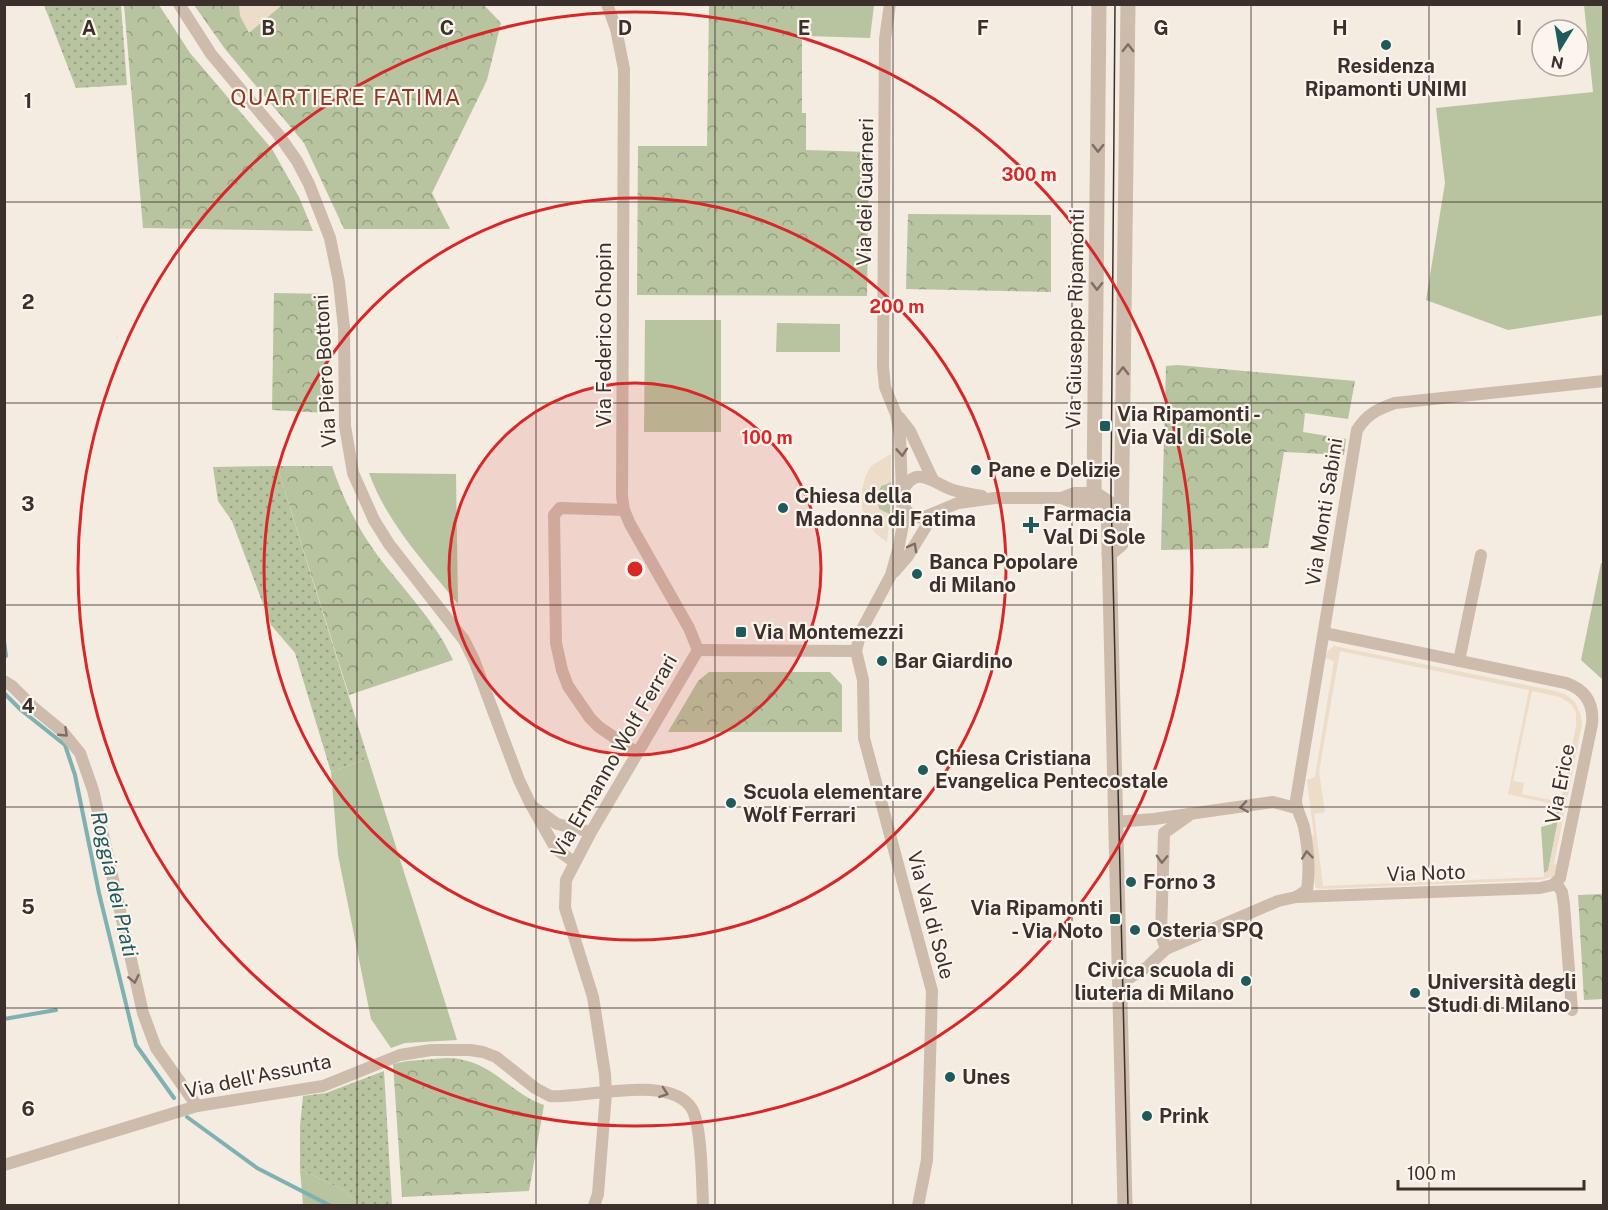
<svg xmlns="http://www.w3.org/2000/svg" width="1608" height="1210" font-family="'Public Sans',sans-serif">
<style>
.grass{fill:#b8c4a0}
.park{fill:url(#park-crowns)}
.garden{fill:url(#garden-dots)}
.plaza{fill:#ecdcc8;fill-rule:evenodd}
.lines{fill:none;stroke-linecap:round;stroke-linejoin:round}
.stream{stroke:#7fb0b2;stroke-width:4}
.minor{stroke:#cdbbac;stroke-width:12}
.tertiary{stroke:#cdbbac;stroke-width:15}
.tram{stroke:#3b302b;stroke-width:1.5}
.oneway{stroke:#7d6f65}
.grid{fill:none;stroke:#3b302b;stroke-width:1.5;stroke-opacity:0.55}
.ring{fill:none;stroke:#d62828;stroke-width:3}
.poi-dot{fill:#1f5a5e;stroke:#fbf5ee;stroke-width:2}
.labels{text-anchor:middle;stroke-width:4.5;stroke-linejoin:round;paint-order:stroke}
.poi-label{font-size:20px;font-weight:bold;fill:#3b302b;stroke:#fbf5ee;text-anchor:start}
.street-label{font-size:20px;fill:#3b302b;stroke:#fbf5ee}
.water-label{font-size:21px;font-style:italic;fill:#1f5a5e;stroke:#fbf5ee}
.quarter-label{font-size:22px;letter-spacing:1.5px;fill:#8c3b22;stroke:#fbf5ee}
.grid-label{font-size:20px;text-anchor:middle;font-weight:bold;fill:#3b302b;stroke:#fbf5ee;stroke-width:4.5;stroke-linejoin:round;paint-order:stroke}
.centre{fill:#d62828;stroke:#fbf5ee;stroke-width:3}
.ring-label{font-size:18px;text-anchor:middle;font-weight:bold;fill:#d62828;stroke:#fbf5ee;stroke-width:4.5;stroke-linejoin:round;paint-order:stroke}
</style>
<defs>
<pattern id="park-crowns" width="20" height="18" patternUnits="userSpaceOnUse" patternTransform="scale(1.5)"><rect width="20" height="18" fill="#b8c4a0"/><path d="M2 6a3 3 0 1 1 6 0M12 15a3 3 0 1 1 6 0" fill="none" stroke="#97a083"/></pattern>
<pattern id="garden-dots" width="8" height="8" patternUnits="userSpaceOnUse" patternTransform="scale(1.5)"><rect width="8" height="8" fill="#b8c4a0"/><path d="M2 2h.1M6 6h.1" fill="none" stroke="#97a083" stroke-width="1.8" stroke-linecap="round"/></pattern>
</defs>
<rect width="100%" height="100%" fill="#f4ebe1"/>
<!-- grass -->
<g class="grass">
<polygon points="807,5 874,5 870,38 807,36"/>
<polygon points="1584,5 1603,5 1603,315 1508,330 1426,300 1445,183 1436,108 1593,92"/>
<polygon points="645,320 721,320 721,432 644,432"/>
<polygon points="777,323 840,324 840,352 776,352"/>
<path d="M369,473L456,474L458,604C425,563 387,523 369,473Z"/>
<polygon points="891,482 890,515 879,509 876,497 881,486"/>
<polygon points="1601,563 1604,564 1603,680 1581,660"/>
<polygon points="368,758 457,1040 405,1043 391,1048 371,1019 338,855 331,772"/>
<polygon points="1559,805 1561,805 1548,871 1544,873 1541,827 1552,824"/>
<polygon points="300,1169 343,1190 361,1205 303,1205"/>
</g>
<!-- park -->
<g class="park">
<polygon points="124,5 159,5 190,53 272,149 299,197 313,231 143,228"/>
<polygon points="194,5 484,5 501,23 487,80 432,193 450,229 344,229 304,143 225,49"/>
<polygon points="709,5 807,5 807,36 802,36 802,113 806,113 806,150 869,152 867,296 637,295 638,146 707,146"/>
<polygon points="908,214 1051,215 1051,292 906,289"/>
<polygon points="274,293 328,294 330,325 326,413 272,410"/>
<polygon points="1178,365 1355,381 1348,419 1305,413 1303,432 1346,439 1344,455 1284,452 1268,548 1161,550 1166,366"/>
<path d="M277,466H332C343,498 357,528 378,556C403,589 436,622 453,660L349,695Z"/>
<polygon points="709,672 830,672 842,685 842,732 668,732 698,681"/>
<polygon points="1603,894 1603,999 1584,1000 1578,895"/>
<path d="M447,1058C492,1059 506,1091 544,1105L529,1191L402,1197L393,1064L407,1061Z"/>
</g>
<!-- garden -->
<g class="garden">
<polygon points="44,5 121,5 127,85 76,88"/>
<polygon points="277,466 368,758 331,772 295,653 271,625 232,521 218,501 213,467"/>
<polygon points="384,1071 392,1205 361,1205 343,1190 300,1169 300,1126 303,1096 326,1093"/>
</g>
<!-- plaza -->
<g class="plaza">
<polygon points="239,5 239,4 282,5 249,33 240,16"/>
<polygon points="891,454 891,482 881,486 876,497 879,509 890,515 887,542 875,533 866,520 862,507 862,490 865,477 871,466"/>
<path d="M1334,646L1555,691L1565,694L1575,702L1581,716L1582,724L1554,864L1557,865L1553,877L1540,880L1320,889L1315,887L1311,837L1314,835L1307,780L1315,777L1334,661L1325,658L1328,651ZM1340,651L1529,690L1508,794L1561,806L1548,871L1544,873V877L1323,886L1314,814L1325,812L1319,772ZM1532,691L1560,697L1571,704L1576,712V726L1561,802L1522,794L1524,783L1513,781Z"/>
</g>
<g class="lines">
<!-- stream -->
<g class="stream">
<polyline points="4,641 6,656"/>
<polyline points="4,693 21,710 65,745 75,775 99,893 136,1045 174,1098"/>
<polyline points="4,1019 56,1010"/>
<polyline points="187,1117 257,1168 331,1206"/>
</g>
<!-- minor -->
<g class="minor">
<polyline points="179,4 211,54 278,134 297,161 309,184 330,238 339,282 344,328 345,426 353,473 374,520 389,544 464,640 474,660 519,780 530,803 556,849 574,862"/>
<polyline points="607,4 616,29 624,69 622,496 624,510 630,524 689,628 698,650"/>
<polyline points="890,4 885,39 883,367 885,387 896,414 900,435 903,524 898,550 891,575 861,631 856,651 863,680 864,738 932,991 927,1160 918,1206"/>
<polyline points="899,417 910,431 933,480"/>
<path d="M903,491C915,463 935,484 953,490C962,493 972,494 982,496"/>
<polyline points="1061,498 1074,493 1094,493"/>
<polyline points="903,504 908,513 922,518 958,503 995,498 1061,498 1074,503 1108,503"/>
<polyline points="624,510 560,508 554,515 556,643 562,670 568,686 590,718 599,727 637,753"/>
<polyline points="894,572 908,556 933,515"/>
<polyline points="698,650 856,651"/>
<polyline points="1459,661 1481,555"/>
<polyline points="4,681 12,686 34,708 62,731 80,753 93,790 143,1013 156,1048 197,1106"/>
<polyline points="535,808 557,824 591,832"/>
<polyline points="1115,822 1154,819 1273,802 1296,808"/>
<polyline points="1556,883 1562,892 1564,905 1572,1010"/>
<path d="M1296,897L1307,890C1310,870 1308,847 1304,827C1302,818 1296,810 1296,800L1357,430C1367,414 1378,409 1395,403L1604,381"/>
<polyline points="1166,949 1161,934 1164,833 1188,816"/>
<path d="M1120,988L1123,982L1147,967L1166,949L1278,901L1296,897L1540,888L1553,885L1560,878L1592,724C1594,704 1586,690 1566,683L1324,633"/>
<path d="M4,1165L197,1106L323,1086L400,1055L431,1050H470L483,1052L496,1057L535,1088L550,1096C586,1099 670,1073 692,1109C702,1126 702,1184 703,1206"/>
<polyline points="594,1206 598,1194 606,1093 605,1074 593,997 565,908 566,880 591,832 698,650"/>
</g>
<!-- tertiary -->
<g class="tertiary">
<polyline points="1099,4 1094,493 1116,508"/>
<polyline points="1108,503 1125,1206"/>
<polyline points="1109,554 1121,544 1128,4"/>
</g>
<!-- tram -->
<polyline class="tram" points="1115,4 1111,493 1128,1206"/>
</g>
<!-- one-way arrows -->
<defs><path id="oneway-chevron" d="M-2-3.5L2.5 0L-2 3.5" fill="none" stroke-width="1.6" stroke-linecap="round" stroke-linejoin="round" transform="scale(1.5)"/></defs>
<g class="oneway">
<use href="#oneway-chevron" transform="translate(1128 48) rotate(-89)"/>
<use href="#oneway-chevron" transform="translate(1098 148) rotate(90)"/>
<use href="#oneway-chevron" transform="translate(1097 286) rotate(91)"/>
<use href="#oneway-chevron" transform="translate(1123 371) rotate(-89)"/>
<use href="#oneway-chevron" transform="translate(902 452) rotate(86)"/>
<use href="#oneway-chevron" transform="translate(913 547) rotate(-61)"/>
<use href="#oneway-chevron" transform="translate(64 733) rotate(43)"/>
<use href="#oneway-chevron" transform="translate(1244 807) rotate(172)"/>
<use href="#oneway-chevron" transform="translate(1307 855) rotate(-96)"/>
<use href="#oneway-chevron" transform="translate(1162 859) rotate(92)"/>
<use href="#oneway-chevron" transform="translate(134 979) rotate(78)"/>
<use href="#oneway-chevron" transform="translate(664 1093) rotate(19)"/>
</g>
<!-- grid -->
<path class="grid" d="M179,4V1206M357,4V1206M536,4V1206M715,4V1206M893,4V1206M1072,4V1206M1251,4V1206M1429,4V1206M4,202H1604M4,403H1604M4,605H1604M4,807H1604M4,1008H1604"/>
<!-- distance rings -->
<circle cx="635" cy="569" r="186" fill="#d62828" fill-opacity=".12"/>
<g class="ring">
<circle cx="635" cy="569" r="186"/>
<circle cx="635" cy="569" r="371"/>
<circle cx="635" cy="569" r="557"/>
</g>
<!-- markers -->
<g class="poi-dot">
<circle cx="1386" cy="45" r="6"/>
<rect x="1099" y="420" width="12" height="12" rx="3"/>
<circle cx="976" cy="470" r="6"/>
<circle cx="783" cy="508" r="6"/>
<path d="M1028 516h6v6h6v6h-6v6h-6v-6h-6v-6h6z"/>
<circle cx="917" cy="574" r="6"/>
<rect x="735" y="626" width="12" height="12" rx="3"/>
<circle cx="882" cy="661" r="6"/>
<circle cx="923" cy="770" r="6"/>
<circle cx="731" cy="803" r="6"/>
<circle cx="1131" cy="882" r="6"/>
<rect x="1109" y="913" width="12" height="12" rx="3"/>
<circle cx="1135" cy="930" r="6"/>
<circle cx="1246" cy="981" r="6"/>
<circle cx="1415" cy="993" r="6"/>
<circle cx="950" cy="1077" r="6"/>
<circle cx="1147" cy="1116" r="6"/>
</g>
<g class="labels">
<!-- poi labels -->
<g class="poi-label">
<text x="1386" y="73" text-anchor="middle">Residenza<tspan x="1386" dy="23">Ripamonti UNIMI</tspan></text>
<text x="1117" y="421">Via Ripamonti -<tspan x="1117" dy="23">Via Val di Sole</tspan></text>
<text x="988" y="477">Pane e Delizie</text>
<text x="795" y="503">Chiesa della<tspan x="795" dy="23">Madonna di Fatima</tspan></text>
<text x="1043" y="521">Farmacia<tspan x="1043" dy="23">Val Di Sole</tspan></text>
<text x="929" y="569">Banca Popolare<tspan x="929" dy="23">di Milano</tspan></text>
<text x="753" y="639">Via Montemezzi</text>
<text x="894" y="668">Bar Giardino</text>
<text x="935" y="765">Chiesa Cristiana<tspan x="935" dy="23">Evangelica Pentecostale</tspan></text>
<text x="743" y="799">Scuola elementare<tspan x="743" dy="23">Wolf Ferrari</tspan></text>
<text x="1143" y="889">Forno 3</text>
<text x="1103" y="915" text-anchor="end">Via Ripamonti<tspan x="1103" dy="23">- Via Noto</tspan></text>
<text x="1147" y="937">Osteria SPQ</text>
<text x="1234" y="977" text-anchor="end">Civica scuola di<tspan x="1234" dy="23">liuteria di Milano</tspan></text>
<text x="1427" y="989">Università degli<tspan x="1427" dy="23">Studi di Milano</tspan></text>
<text x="962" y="1084">Unes</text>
<text x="1159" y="1123">Prink</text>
</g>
<!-- street labels -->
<g class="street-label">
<text transform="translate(865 192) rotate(-89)" y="7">Via dei Guarneri</text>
<text transform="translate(1075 319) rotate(-89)" y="7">Via Giuseppe Ripamonti</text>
<text transform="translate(604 335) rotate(-90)" y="7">Via Federico Chopin</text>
<text transform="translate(325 371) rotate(-93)" y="7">Via Piero Bottoni</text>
<text transform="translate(1324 512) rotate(-81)" y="7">Via Monti Sabini</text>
<text transform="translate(614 756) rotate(-60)" y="7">Via Ermanno Wolf Ferrari</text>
<text transform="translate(1560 784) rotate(-79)" y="7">Via Erice</text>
<text transform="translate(1426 873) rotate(-2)" y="7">Via Noto</text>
<text transform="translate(931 915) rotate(75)" y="7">Via Val di Sole</text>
<text transform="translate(258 1076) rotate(-12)" y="7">Via dell'Assunta</text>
</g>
<!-- water labels -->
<g class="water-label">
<text transform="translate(114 884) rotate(77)" y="7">Roggia dei Prati</text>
</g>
<!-- quarter labels -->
<g class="quarter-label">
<text x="346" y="105">QUARTIERE FATIMA</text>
</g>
</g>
<g class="grid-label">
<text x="89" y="35">A</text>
<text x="268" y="35">B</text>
<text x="447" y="35">C</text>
<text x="625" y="35">D</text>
<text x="804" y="35">E</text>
<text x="983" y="35">F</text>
<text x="1161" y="35">G</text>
<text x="1340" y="35">H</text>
<text x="1519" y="35">I</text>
<text x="28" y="108">1</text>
<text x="28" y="309">2</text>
<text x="28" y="511">3</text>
<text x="28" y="713">4</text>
<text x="28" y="914">5</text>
<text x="28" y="1116">6</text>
</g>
<circle cx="635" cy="569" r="9" class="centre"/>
<g class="ring-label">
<text x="1029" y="181">300 m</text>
<text x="897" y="313">200 m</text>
<text x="767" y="444">100 m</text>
</g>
<!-- border -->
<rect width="1608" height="1210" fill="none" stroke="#3b302b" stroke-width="12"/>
<!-- north arrow -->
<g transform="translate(1560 48) rotate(191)"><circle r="28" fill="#fbf5ee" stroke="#aea6a0" stroke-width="1.5"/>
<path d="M0-4.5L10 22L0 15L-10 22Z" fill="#1f5a5e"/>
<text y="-9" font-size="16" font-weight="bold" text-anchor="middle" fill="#3b302b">N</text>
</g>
<!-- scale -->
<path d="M1398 1180v9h186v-9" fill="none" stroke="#3b302b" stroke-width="3"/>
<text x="1407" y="1180" font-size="18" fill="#3b302b" stroke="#fbf5ee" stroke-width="4.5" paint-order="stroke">100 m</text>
</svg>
